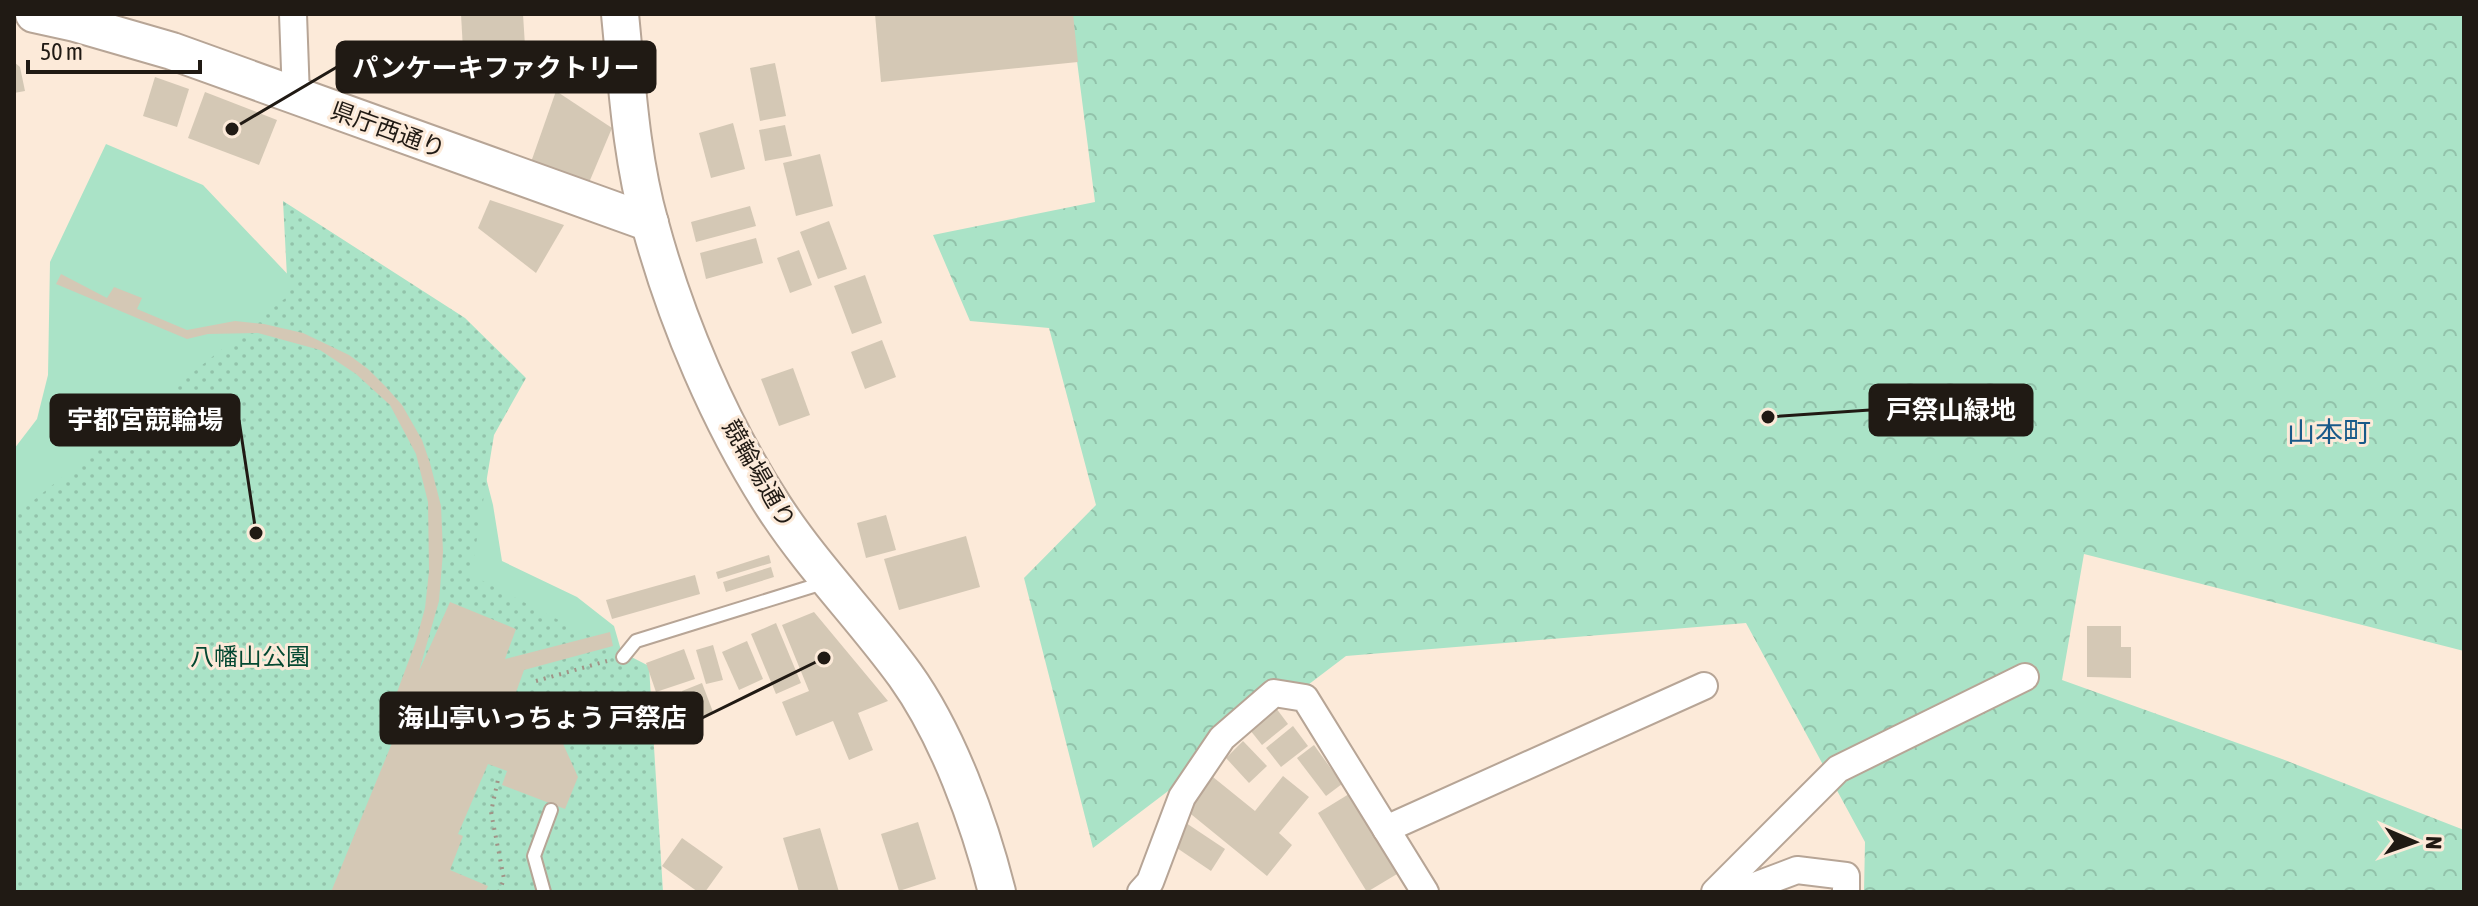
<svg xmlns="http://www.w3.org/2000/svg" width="2478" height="906" font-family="'Asap Condensed','Noto Sans JP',sans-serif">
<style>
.grass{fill:#aae3c7}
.forest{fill:url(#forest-crowns)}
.park{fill:url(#park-dots)}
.building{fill:#d4c8b5}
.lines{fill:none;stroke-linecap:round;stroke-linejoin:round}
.lane-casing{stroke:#b7a596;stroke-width:16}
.street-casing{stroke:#b7a596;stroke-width:30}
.secondary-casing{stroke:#b7a596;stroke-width:40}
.path{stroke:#a09387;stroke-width:4;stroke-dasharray:2 6;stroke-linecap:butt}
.lane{stroke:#fff;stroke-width:12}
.street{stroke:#fff;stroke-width:26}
.secondary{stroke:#fff;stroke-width:36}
.labels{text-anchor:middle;stroke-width:6;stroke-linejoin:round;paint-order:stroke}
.street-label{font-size:24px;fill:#201a14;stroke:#fcead9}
.park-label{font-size:24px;fill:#044831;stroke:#fcead9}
.quarter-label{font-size:28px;fill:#195a89;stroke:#fcead9}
.leader{fill:none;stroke:#201a14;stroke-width:3}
.callout-dot{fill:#201a14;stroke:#fcead9;stroke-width:3}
.callout{fill:#201a14;stroke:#201a14;stroke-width:3}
.callout-label{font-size:26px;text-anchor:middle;font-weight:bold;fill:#fff}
</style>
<defs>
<pattern id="forest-crowns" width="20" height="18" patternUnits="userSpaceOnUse" patternTransform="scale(2)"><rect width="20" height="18" fill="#aae3c7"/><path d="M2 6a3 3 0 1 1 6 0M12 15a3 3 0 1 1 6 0" fill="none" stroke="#92c2aa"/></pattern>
<pattern id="park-dots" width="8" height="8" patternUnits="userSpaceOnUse" patternTransform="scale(2)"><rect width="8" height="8" fill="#aae3c7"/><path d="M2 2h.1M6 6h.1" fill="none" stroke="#92c2aa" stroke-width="1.8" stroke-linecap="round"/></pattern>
</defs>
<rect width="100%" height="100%" fill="#fcead9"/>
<!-- grass -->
<polygon class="grass" points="106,144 203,185 295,282 475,435 493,505 502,561 577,597 614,626 629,678 14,892 14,449 37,419 48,375 50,262"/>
<!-- forest -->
<polygon class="forest" points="1071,14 2464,14 2464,651 2084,554 2062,680 2282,759 2464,830 2464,892 1864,892 1865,842 1746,623 1346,656 1093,848 1024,578 1096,505 1049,328 970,321 933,235 1095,202"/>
<!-- park -->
<polygon class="park" points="283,201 465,318 526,378 494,435 471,575 649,666 663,892 14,892 14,516 288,296"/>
<!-- building -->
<g class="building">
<polygon points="461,14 523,14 525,46 463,50"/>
<polygon points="875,14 1073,14 1078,62 881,82"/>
<polygon points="14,62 20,67 25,91 14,93"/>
<polygon points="775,63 786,116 760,121 750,68"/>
<polygon points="155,77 189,89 177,127 143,116"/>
<polygon points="556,91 612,128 588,185 530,165"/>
<polygon points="205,92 277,120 259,165 188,138"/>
<polygon points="733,123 745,169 711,178 699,133"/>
<polygon points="785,125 792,156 765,161 759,130"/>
<polygon points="820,154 833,206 796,216 783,163"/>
<polygon points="490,200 564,225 536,273 478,228"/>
<polygon points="750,206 756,226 696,242 691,222"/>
<polygon points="829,221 847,269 818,279 800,232"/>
<polygon points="756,238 763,263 706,279 700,253"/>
<polygon points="799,250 812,285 790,293 777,258"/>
<polygon points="61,274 107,298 114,287 142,298 137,309 187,330 235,321 264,324 303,333 349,355 368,369 386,387 402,405 422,440 430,463 441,506 443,552 439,601 419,671 450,602 516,629 505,659 610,632 613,646 524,670 509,712 533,720 532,725 560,737 578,777 565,809 502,785 507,771 488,764 458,834 463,836 450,870 488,886 485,892 331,892 392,743 389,742 407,699 396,695 416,641 425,608 429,571 428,502 416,454 390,405 356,374 320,350 258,333 208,334 187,339 56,284"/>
<polygon points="865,275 882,323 852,334 834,286"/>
<polygon points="882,340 896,377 865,389 851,352"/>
<polygon points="793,368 810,415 779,426 761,379"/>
<polygon points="886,515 896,550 866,558 857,523"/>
<polygon points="966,536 980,587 899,610 884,559"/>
<polygon points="769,555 771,563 718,579 716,572"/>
<polygon points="771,567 774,577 726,592 723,582"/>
<polygon points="695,575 700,594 612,619 606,600"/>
<polygon points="814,612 888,701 858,713 873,750 849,760 833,721 796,736 782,702 809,691 782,625"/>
<polygon points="776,623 801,683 776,694 751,634"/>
<polygon points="2087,626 2121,626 2121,647 2131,647 2131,678 2087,677"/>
<polygon points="747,641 763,679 739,690 722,652"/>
<polygon points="713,645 723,680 706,684 696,650"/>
<polygon points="684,649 695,679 656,692 646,663"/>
<polygon points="702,683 713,712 694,719 682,691"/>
<polygon points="1273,704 1288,724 1262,745 1246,725"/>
<polygon points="1293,726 1308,746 1281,767 1266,748"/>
<polygon points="1243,741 1267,766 1249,783 1226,758"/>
<polygon points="1314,745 1342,784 1326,796 1297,758"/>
<polygon points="1208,773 1255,811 1283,776 1309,797 1279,833 1292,845 1267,876 1181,806"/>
<polygon points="1349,794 1397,874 1367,892 1318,813"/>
<polygon points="918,822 936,879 899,891 881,834"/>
<polygon points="1186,823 1225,849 1211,871 1171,844"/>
<polygon points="820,828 839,892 799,892 783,838"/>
<polygon points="682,838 723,867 705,892 698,892 662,866"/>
</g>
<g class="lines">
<!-- lane casing -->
<g class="lane-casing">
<g id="lane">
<polyline points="623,657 636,641 823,583"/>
<polyline points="544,892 534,856 551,810"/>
</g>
</g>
<!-- street casing -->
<g class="street-casing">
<g id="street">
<polyline points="293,14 296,97"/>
<polyline points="1386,829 1704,686"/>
<polyline points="1141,892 1150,882 1182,797 1222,738 1274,693 1305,698 1425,892"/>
<polyline points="1715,892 1838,769 2025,677"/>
<polyline points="1739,892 1797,870 1846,876 1846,892"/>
</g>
</g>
<!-- secondary casing -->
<g class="secondary-casing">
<g id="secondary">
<polyline points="34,14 75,23 172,51 650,223"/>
<path d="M620,14C627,84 631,157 650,224C676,320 720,424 774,507C813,567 863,617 905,675C948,735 979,821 997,892"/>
</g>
</g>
<!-- path -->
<g class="path">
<polyline points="536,681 607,661"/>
<polyline points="499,892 504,879 491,812 499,775"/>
</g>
<!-- lane -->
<use href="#lane" class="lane"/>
<!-- street -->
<use href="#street" class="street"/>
<!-- secondary -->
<use href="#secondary" class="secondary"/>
</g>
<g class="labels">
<!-- street labels -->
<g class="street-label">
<text transform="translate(388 130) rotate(20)" y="8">県庁西通り</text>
<text transform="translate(759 474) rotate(60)" y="8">競輪場通り</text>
</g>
<!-- park labels -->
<g class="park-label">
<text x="250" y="665">八幡山公園</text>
</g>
<!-- quarter labels -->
<g class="quarter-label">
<text x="2329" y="442">山本町</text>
</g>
</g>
<!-- callouts -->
<path class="leader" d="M232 129L337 67M1768 417L1870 410M256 533L239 420M824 658L702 718"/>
<g class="callout-dot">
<circle cx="232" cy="129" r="8"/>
<circle cx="1768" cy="417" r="8"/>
<circle cx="256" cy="533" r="8"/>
<circle cx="824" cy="658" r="8"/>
</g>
<g class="callout">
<rect x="337" y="42" width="318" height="50" rx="8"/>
<rect x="1870" y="385" width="162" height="50" rx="8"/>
<rect x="51" y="395" width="188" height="50" rx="8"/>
<rect x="381" y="693" width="321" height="50" rx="8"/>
</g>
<g class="callout-label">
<text x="496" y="77">パンケーキファクトリー</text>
<text x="1951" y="419">戸祭山緑地</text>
<text x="145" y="429">宇都宮競輪場</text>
<text x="542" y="727">海山亭いっちょう 戸祭店</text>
</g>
<!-- border -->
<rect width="2478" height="906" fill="none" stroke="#201a14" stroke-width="32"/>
<!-- north arrow -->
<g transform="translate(2414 842) rotate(92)" stroke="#fcead9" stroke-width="6" paint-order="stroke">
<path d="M0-6L14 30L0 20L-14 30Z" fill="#201a14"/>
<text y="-12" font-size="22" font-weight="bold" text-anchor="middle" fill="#201a14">N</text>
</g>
<!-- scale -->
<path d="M28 60v12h172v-12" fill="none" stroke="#201a14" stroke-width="4"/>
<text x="40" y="60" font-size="24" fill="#201a14" stroke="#fcead9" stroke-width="6" paint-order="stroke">50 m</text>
</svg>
